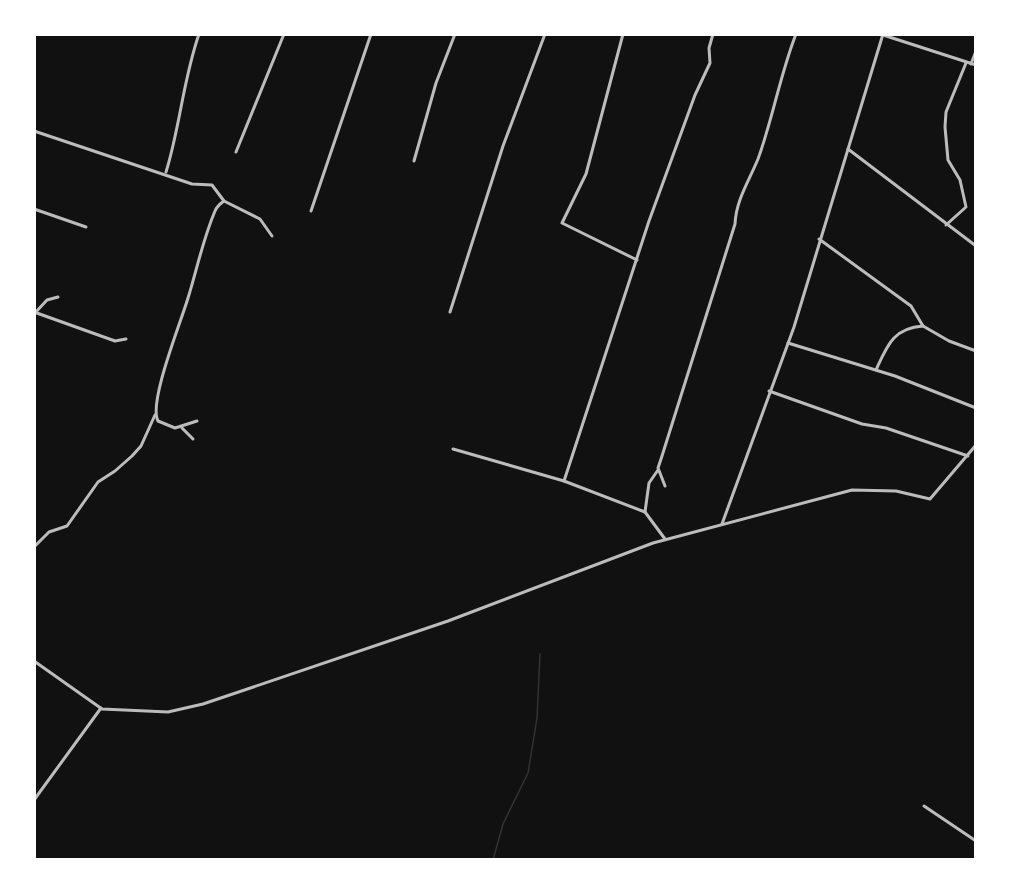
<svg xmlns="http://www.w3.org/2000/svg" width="1010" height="894" font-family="Arial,sans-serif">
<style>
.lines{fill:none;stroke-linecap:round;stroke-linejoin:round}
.stream{stroke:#333;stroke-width:1.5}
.minor{stroke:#bcbcbc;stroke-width:3}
</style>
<rect width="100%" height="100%" fill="#111"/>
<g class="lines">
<!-- stream -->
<polyline class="stream" points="493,860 503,824 528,773 537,718 540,654"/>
<!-- minor -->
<g class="minor">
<polyline points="623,34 586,174 562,223 637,260"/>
<polyline points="880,34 976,65"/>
<polyline points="971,64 976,51"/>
<polyline points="34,131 192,184 212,185 224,201 260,219 272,236"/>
<polyline points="848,149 976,246"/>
<polyline points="236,152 284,34"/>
<polyline points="414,161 436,83 455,34"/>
<path d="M166,172C180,127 183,80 199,34"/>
<polyline points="34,209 86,227"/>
<polyline points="311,211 371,34"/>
<polyline points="946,225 966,207 960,180 948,160 945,127 946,112 966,63"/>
<polyline points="819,239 911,306 923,326 949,341 976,351"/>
<polyline points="34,312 115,341 126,339"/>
<polyline points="450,312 503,146 545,34"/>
<polyline points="34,314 47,300 58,297"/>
<polyline points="788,343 895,376 976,408"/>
<path d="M876,370C887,346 893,328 923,326"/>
<polyline points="769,391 862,424 886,428 968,456"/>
<path d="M197,421L175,428L158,421C148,403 181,322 188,298C197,269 203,239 215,211C217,206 220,204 224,201"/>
<polyline points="182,428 193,439"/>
<polyline points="453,449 564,481 645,512 665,539"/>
<polyline points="564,481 649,221 695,95 710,63 709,48 713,34"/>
<path d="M665,486L658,468L662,456L735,224C736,200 749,181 758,159C773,118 780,75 796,34"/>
<polyline points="645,512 649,483 658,470"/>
<polyline points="722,524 794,327 883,34"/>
<polyline points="34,547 49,532 67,526 98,482 115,471 132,456 141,446 155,415"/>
<polyline points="34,661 102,709 168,712 203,704 448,621 653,543 852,490 896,491 930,499 976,445"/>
<polyline points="34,800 101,708"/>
<polyline points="924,806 976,841"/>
</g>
</g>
<!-- border -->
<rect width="1010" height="894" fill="none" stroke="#ffffff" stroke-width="72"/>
</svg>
